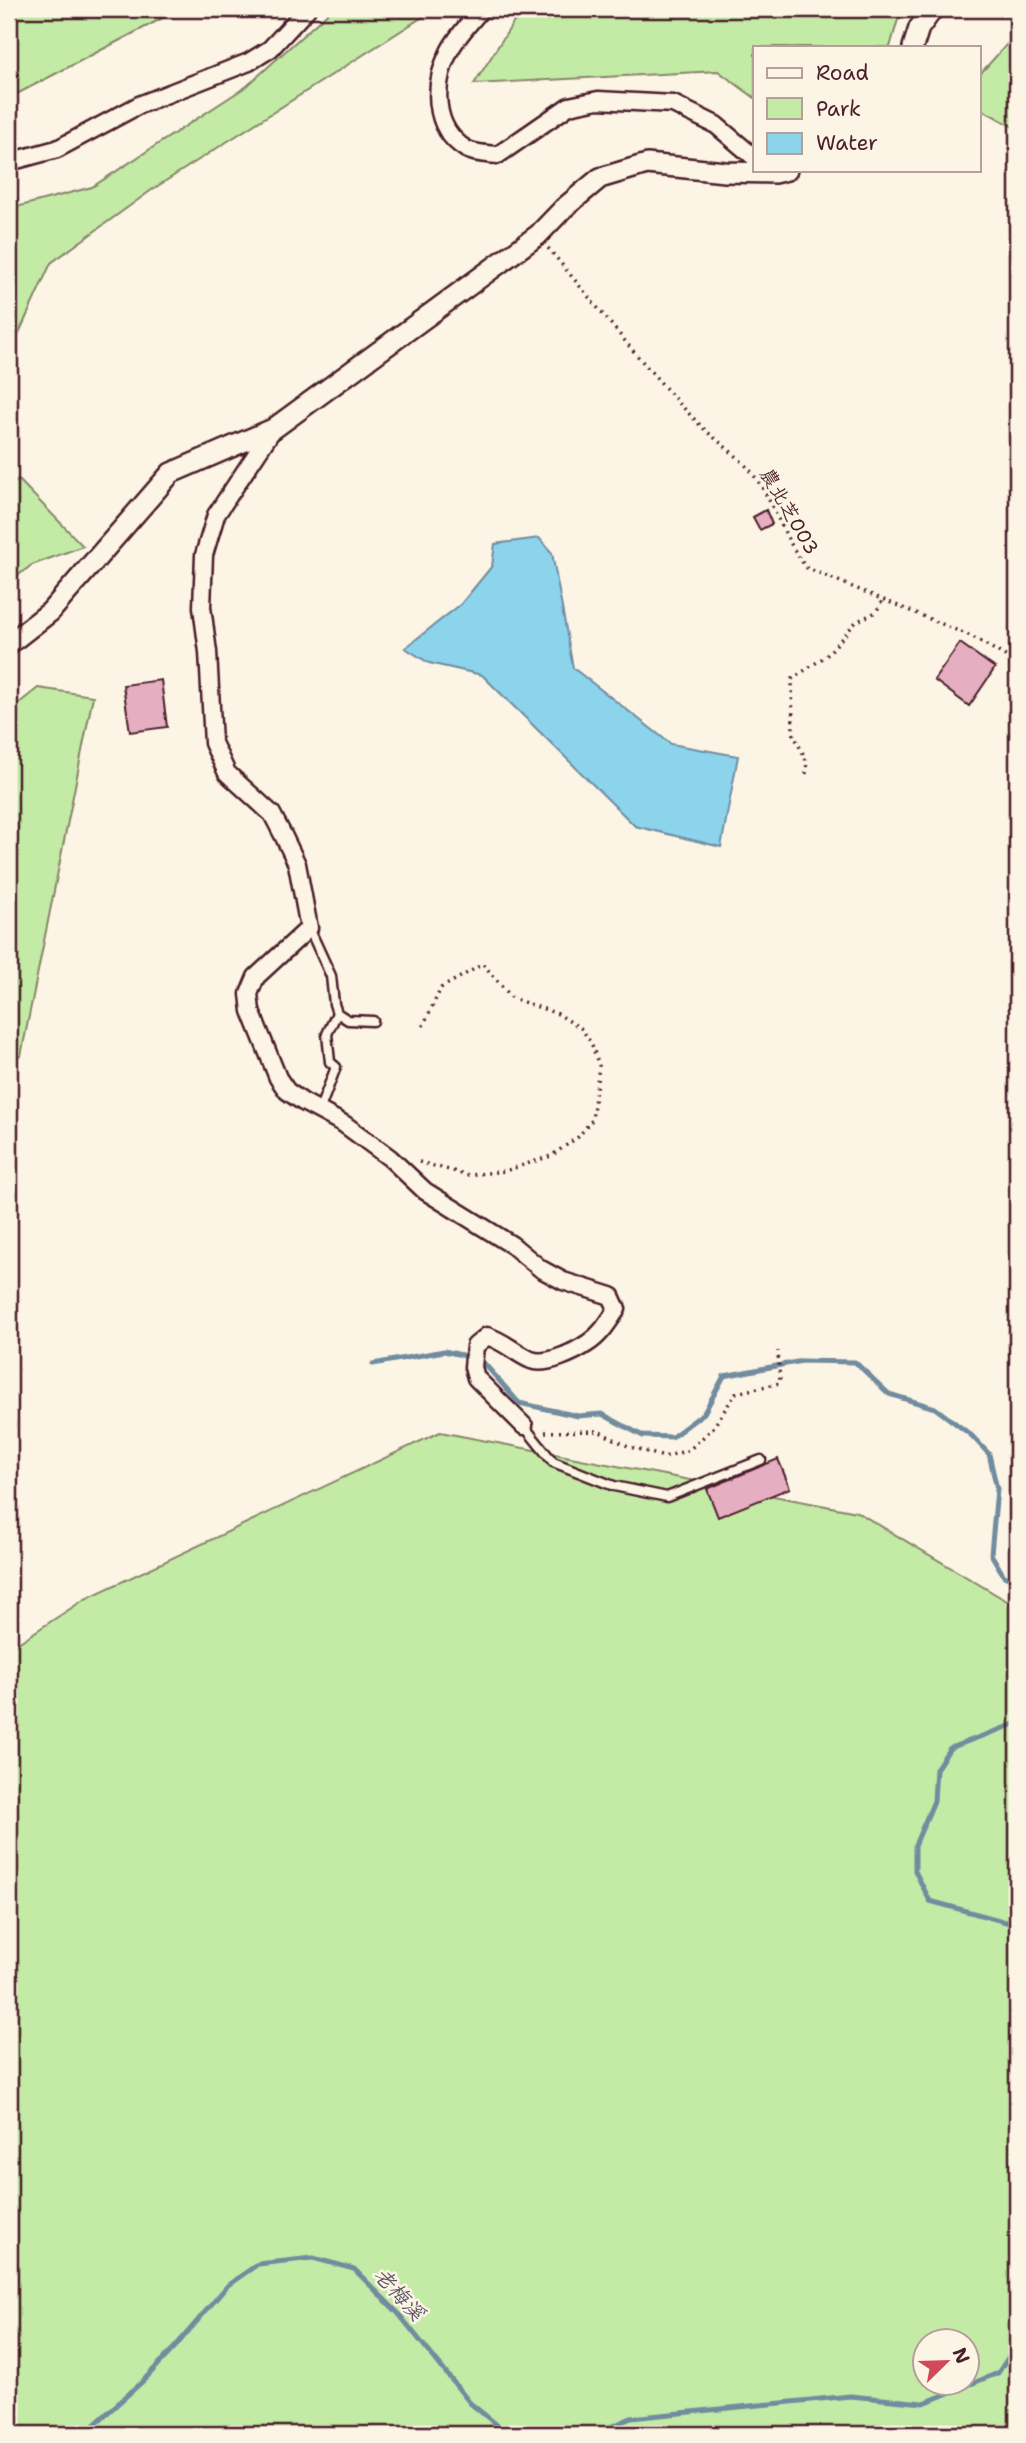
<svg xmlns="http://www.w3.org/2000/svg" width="1026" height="2443" font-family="'Shantell Sans','LXGW WenKai TC',sans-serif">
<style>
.green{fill:#c3eba6;stroke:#868568;stroke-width:2;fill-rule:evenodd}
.water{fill:#8bd4ec;stroke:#718c9f;stroke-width:2}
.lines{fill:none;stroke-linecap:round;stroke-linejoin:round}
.stream{stroke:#718c9f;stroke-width:5}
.building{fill:#e6aec1;stroke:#4a1f2b;stroke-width:2}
.service-casing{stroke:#4a1f2b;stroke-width:13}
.minor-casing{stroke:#4a1f2b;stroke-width:21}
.tertiary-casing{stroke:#4a1f2b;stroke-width:24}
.path{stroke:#4a1f2b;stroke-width:3.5;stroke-dasharray:2 5;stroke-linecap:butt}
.service{stroke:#fcf5e5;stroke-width:8}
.minor{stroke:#fcf5e5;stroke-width:16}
.tertiary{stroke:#fcf5e5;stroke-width:19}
.labels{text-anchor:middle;stroke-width:5;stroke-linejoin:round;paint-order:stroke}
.street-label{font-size:19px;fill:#4a1f2b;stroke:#fcf5e5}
.water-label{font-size:21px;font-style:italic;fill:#5e5565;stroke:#fcf5e5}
</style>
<rect width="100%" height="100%" fill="#fcf5e5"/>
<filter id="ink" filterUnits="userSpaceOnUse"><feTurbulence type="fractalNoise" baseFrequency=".0143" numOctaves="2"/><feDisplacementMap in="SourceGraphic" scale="14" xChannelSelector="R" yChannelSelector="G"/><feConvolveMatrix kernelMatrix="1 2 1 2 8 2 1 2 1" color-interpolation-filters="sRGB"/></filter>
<g filter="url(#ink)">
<!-- green -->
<g class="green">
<polygon points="9,9 180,9 9,98"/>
<polygon points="332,9 435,9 153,189 51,263 14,344 9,346 9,209 92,187 247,86"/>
<polygon points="522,9 901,9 890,47 755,47 755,98 718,71 474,84"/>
<polygon points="1017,33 1017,129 979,108 979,75"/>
<polygon points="18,479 83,546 32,565 9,582 9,489"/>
<polygon points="38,688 93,696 21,1056 9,1059 9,711"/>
<path d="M440,1432L857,1512L1017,1607V2434H9V1649L85,1599ZM925,2342H967V2384H925Z"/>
</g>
<!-- water -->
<polygon class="water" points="539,538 552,553 573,668 671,744 738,756 721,847 635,826 482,675 429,663 405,648 461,604 492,566 495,544"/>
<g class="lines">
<!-- stream -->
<g class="stream">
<polyline points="482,1361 519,1403 578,1416 602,1414 643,1436 672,1437 704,1413 724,1376 802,1361 855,1362 889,1394 935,1408 971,1435 989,1454 997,1489 991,1554 1004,1576 1017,1582"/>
<polyline points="373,1364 444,1351 466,1356"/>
<polyline points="1017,1723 950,1748 936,1769 934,1801 915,1845 915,1871 930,1901 1017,1925"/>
<polyline points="88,2434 94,2425 142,2382 175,2347 228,2285 258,2264 313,2258 354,2269 398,2313 470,2403 508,2434"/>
<polyline points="594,2434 631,2418 850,2396 924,2403 998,2373 1017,2344"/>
</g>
</g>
<!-- building -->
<g class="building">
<polygon points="766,510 772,524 760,530 753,517"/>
<polygon points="960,643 995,668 969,706 934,680"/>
<polygon points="161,680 167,727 130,732 123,685"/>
<polygon points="778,1459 790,1488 718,1517 707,1489"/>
</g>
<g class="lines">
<!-- service casing -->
<g class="service-casing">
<g id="service">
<polyline points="309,928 331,976 334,1004 337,1013 348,1020 373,1021"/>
<polyline points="319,1111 336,1067 330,1062 327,1034 337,1013"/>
<polyline points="524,1426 553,1462 614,1486 667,1497 761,1460"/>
</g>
</g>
<!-- minor casing -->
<g class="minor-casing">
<g id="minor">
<path d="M481,9C471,22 456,37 449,52C433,84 432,128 466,149C474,154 489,154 498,155L569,106L598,100L673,104L716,125L755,158"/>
<polyline points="9,162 57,149 139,105 249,62 270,49 307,9"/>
<path d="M273,429L216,515L204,555L202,607L208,652L213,743L227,773L272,814L283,835L297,864L309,928L256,977L249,994L251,1011L278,1078L287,1091L303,1102L344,1124L390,1158L425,1191L512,1245L541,1269L563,1281L611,1296L617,1309C609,1321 601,1335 588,1343C575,1352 546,1366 531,1360C515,1353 504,1341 487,1336L475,1346L473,1367L476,1378L524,1426"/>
</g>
</g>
<!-- tertiary casing -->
<g class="tertiary-casing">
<g id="tertiary">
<polyline points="913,47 919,28 933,9"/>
<polyline points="9,644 50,612 171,473 273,429 538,235 564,208 600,178 647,164 725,172 774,173 787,170"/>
</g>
</g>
<!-- path -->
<g class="path">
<path d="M548,248C598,307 646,370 700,425C715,440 734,452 748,468C774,498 782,538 807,568L973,637L1017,663"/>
<polyline points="806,774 807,762 793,733 792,679 826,656 856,622 876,612 883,600"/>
<polyline points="419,1162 468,1175 505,1171 551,1156 578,1137 592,1120 599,1066 592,1045 582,1029 558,1014 512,998 483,964 441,988 423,1026"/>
<polyline points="545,1432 598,1431 630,1447 664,1457 689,1450 712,1429 736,1393 780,1383 778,1351"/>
</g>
<!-- service -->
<use href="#service" class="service"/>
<!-- minor -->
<use href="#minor" class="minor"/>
<!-- tertiary -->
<use href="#tertiary" class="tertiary"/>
</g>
</g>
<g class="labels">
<!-- street labels -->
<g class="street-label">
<text transform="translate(790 511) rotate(60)" y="7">農北芝003</text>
</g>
<!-- water labels -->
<g class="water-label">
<text transform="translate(399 2294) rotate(47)" y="7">老梅溪</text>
</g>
</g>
<!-- margin -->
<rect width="1026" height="2443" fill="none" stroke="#fcf5e5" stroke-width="35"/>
<rect x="18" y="18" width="991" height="2408" fill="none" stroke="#4a1f2b" stroke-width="2.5" filter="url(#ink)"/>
<!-- legend -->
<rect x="753" y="46" width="228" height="126" fill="#fcf5e5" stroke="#b59f9b" stroke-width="2"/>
<rect x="767" y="68" width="35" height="10" fill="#fcf5e5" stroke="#b59f9b" stroke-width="2"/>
<text x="816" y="80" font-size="21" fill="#4a1f2b">Road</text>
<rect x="767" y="98" width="35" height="21" fill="#c3eba6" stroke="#b59f9b" stroke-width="2"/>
<text x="816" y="116" font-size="21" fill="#4a1f2b">Park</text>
<rect x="767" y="133" width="35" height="21" fill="#8bd4ec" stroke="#b59f9b" stroke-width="2"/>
<text x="816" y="150" font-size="21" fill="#4a1f2b">Water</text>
<!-- north arrow -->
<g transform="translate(946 2362) rotate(67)"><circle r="33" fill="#fcf5e5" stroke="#b59f9b" stroke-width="2"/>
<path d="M0-5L12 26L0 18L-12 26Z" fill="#d1495b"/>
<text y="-10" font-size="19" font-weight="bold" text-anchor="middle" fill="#4a1f2b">N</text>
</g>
</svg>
